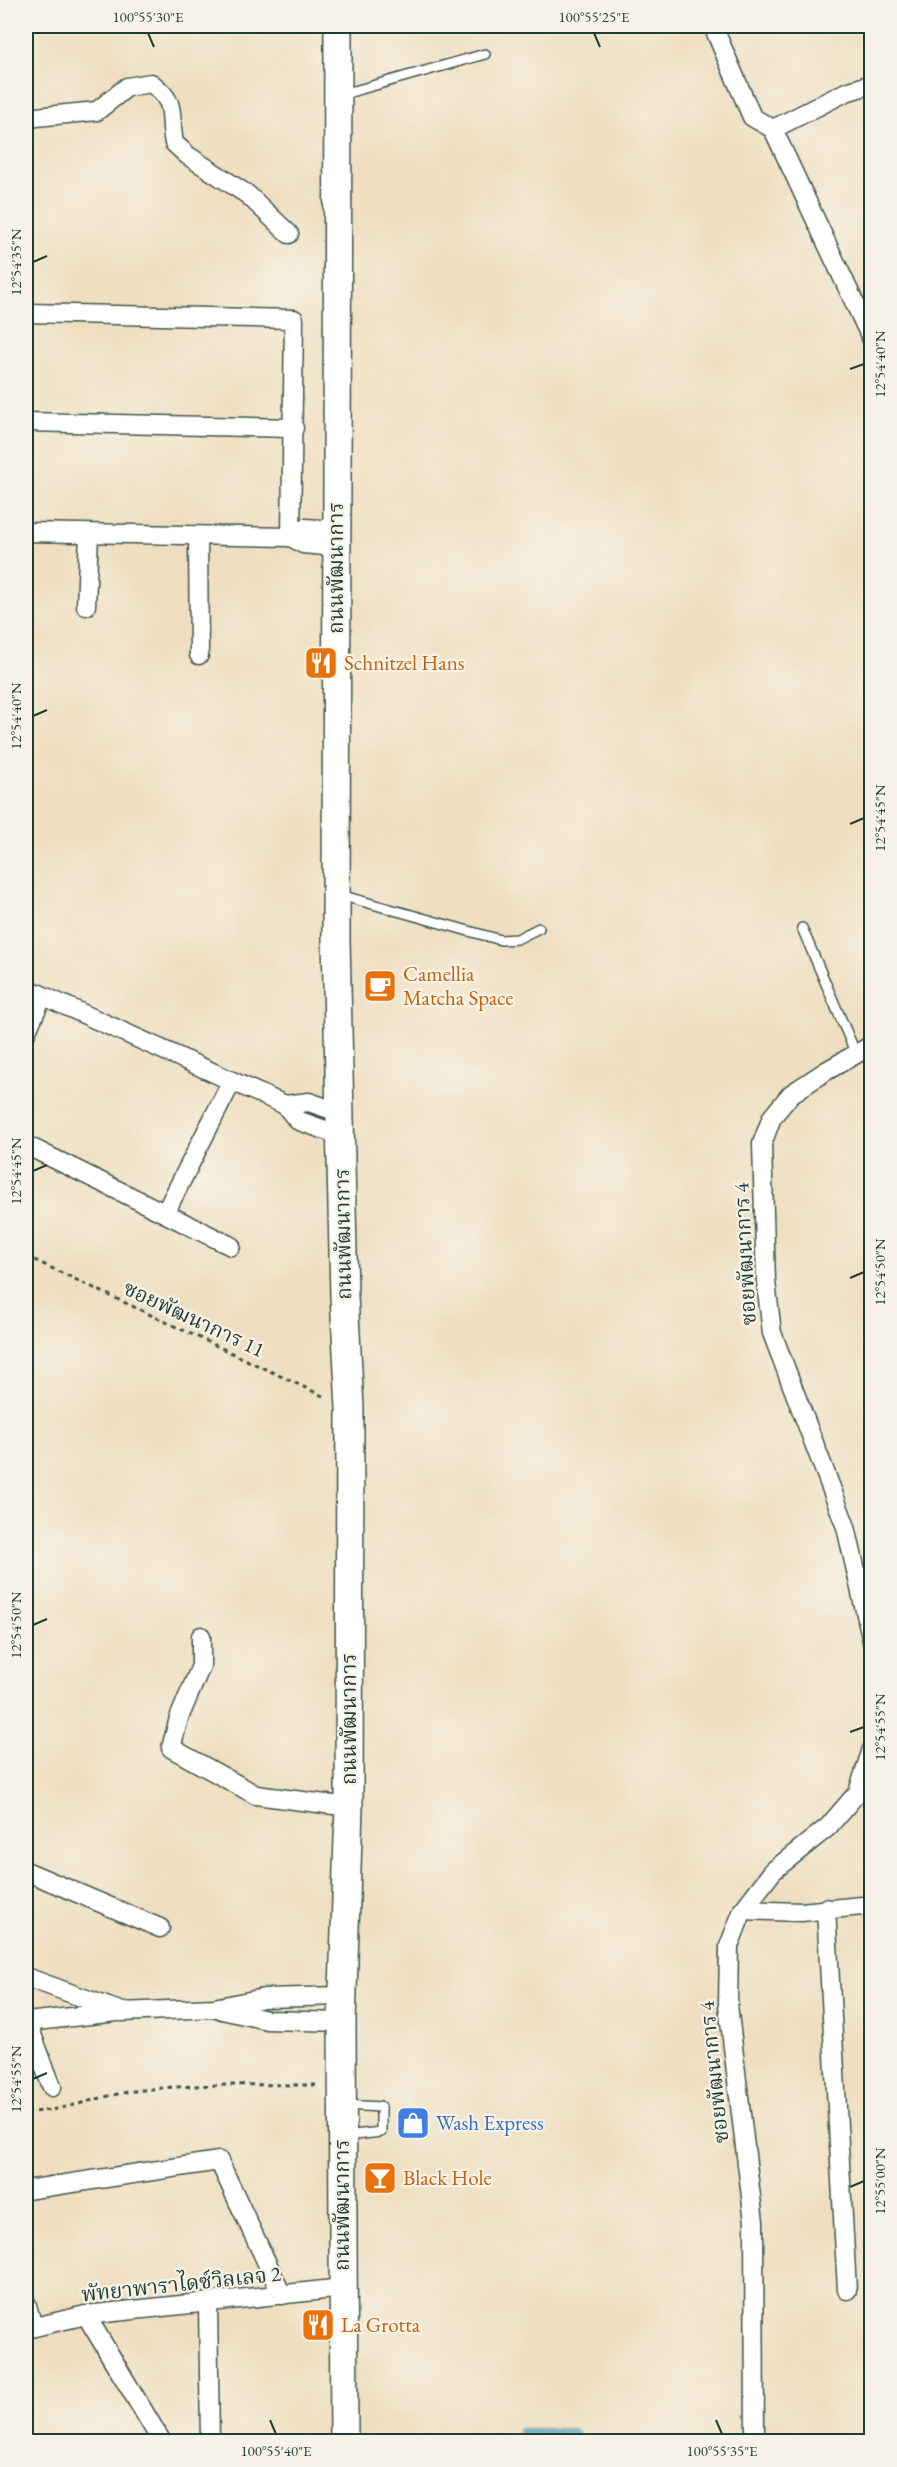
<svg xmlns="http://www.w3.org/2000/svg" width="897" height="2467" font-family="'EB Garamond','Noto Serif Thai',serif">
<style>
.water{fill:#50abce;stroke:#387481;stroke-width:1.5}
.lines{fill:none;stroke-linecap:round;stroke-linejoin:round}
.lane-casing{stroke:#3e5549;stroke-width:12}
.street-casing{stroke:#3e5549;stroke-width:21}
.secondary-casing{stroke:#3e5549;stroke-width:30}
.path{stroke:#3e5549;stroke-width:3;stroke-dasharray:4.5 4.5;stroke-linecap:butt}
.lane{stroke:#fff;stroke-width:9}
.street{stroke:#fff;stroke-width:18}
.secondary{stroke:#fff;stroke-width:27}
.ticks{fill:none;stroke:#1f3d34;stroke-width:2}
.labels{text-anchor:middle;stroke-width:4.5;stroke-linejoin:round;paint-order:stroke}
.street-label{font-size:21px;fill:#1f3d34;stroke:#f7f3e8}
.food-label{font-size:21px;fill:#c56008;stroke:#f7f3e8;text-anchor:start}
.shop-label{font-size:21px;fill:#366cbe;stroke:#f7f3e8;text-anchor:start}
.neatline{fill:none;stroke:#1f3d34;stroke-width:2}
.ticks-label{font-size:15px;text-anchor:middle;fill:#1f3d34}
</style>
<rect width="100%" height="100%" fill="#f7f3e8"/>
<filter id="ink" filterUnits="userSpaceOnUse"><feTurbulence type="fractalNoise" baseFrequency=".0167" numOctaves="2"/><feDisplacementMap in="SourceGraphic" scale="12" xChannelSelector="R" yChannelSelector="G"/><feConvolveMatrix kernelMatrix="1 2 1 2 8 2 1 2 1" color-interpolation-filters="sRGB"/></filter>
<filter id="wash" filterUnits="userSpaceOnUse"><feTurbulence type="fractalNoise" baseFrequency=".008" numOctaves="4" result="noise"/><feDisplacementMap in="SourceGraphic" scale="24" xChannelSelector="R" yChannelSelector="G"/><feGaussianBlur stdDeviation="1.35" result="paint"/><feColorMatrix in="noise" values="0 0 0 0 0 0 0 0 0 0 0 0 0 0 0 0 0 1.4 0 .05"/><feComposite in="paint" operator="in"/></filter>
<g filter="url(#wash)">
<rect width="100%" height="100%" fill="#efdfc0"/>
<!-- water -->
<polygon class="water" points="518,2429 574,2429 582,2441 519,2441"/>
</g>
<g filter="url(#ink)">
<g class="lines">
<!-- lane casing -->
<g class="lane-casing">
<g id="lane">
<polyline points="340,95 485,54"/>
<polyline points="340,895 501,940 517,939 539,928"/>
<polyline points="802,928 856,1054"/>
<polyline points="344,2105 381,2107 381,2132 345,2136"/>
</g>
</g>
<!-- street casing -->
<g class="street-casing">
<g id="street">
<polyline points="713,26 752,117 773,129 846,92 872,84"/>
<path d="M26,118L97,111L127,87L151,83C179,104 168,114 174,143L187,155L248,195L289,234"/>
<polyline points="773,129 872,340"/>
<polyline points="26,313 294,319 291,537 26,532"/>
<polyline points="26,422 294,428"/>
<polyline points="198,537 199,655"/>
<polyline points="336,547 303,544 291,537 305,528 336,530"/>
<polyline points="86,606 89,534"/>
<polyline points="26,988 285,1105"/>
<polyline points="26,1033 42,997"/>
<polyline points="872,1045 826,1071 791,1094 772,1117 762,1144 766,1282 772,1333 846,1527 872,1641"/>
<polyline points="341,1113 309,1102 285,1105 297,1120 342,1136"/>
<polyline points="26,1145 231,1246"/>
<polyline points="165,1213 232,1081"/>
<polyline points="201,1636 201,1666 179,1718 171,1748 256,1795 349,1807"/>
<polyline points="28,1872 160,1928"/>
<polyline points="826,1908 847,2290"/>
<polyline points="743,1910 801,1912 872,1905"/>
<polyline points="26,1977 122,2012 214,2008 264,1998 343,1996"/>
<polyline points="222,2010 267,2020 342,2022"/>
<polyline points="26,2019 52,2087"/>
<polyline points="27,2022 117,2012"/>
<polyline points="26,2190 219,2161 282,2295"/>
<polyline points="26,2302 33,2327"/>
<polyline points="208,2303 210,2442"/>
<polyline points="86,2315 162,2442"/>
<polyline points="26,2329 86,2315 343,2288"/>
<polyline points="755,2442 754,2222 728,2005 729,1946 743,1910 773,1871 828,1827 858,1792 872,1749"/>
</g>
</g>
<!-- secondary casing -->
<g class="secondary-casing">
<polyline id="secondary" points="338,26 336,939 344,1296 350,1408 349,1807 342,2022 344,2442"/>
</g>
<!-- path -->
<g class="path">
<polyline points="26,1256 327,1398"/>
<path d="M26,2112C63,2112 98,2096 134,2091C196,2083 257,2085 319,2085"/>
</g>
<!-- lane -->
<use href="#lane" class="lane"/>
<!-- street -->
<use href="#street" class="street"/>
<!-- secondary -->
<use href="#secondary" class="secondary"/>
</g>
</g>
<!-- ticks -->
<path class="ticks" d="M148,33L154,47M594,33L600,47M33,262L47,256M850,369L864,364M33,716L47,710M850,824L864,818M33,1171L47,1165M850,1278L864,1272M33,1625L47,1619M850,1732L864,1727M33,2079L47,2073M850,2187L864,2181M270,2420L276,2434M716,2420L722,2434"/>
<!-- icons -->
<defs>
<g id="restaurant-square" transform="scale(1.725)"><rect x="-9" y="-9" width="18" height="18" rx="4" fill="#e8710a" stroke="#f7f3e8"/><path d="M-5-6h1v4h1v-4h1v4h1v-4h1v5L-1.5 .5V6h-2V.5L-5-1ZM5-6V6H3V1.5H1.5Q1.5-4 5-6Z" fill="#fff"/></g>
<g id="cafe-square" transform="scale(1.725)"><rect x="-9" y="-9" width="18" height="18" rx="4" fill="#e8710a" stroke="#f7f3e8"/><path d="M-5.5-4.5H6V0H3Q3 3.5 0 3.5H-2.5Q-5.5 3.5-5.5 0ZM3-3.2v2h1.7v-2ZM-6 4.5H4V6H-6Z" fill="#fff"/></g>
<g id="shop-square" transform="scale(1.725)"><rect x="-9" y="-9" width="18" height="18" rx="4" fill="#3f7fe0" stroke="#f7f3e8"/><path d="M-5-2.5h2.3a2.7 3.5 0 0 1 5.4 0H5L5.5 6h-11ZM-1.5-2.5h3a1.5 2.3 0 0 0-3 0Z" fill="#fff"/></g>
<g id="bar-square" transform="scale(1.725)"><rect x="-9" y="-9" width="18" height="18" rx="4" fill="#e8710a" stroke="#f7f3e8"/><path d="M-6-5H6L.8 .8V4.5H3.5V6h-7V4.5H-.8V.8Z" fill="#fff"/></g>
</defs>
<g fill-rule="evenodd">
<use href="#restaurant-square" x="321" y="663"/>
<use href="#cafe-square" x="380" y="986"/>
<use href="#shop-square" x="413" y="2123"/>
<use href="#bar-square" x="380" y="2178"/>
<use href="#restaurant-square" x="318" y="2325"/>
</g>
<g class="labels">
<!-- street labels -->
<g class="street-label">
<text transform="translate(336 568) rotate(-90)" y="7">ถนนพัฒนาการ</text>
<text transform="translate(343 1234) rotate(-91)" y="7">ถนนพัฒนาการ</text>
<text transform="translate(745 1254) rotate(-93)" y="7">ซอยพัฒนาการ 4</text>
<text transform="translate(194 1319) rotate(25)" y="7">ซอยพัฒนาการ 11</text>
<text transform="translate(349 1719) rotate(-90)" y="7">ถนนพัฒนาการ</text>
<text transform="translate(714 2072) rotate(-96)" y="7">ซอยพัฒนาการ 4</text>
<text transform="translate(342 2205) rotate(-90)" y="7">ถนนพัฒนาการ</text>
<text transform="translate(181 2284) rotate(-6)" y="7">พัทยาพาราไดซ์วิลเลจ 2</text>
</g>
<!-- food labels -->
<g class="food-label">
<text x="344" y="670">Schnitzel Hans</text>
<text x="403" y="981">Camellia<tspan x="403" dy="24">Matcha Space</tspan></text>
<text x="403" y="2185">Black Hole</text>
<text x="341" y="2332">La Grotta</text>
</g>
<!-- shop labels -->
<g class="shop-label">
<text x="436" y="2130">Wash Express</text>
</g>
</g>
<!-- margin -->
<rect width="897" height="2467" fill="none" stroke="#f7f3e8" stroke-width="66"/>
<rect x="33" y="33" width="831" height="2401" class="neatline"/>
<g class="ticks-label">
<text x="148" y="22">100°55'30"E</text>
<text x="594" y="22">100°55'25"E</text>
<text transform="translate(16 262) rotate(-90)" y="5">12°54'35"N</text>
<text transform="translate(880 364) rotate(-90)" y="5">12°54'40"N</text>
<text transform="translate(16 716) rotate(-90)" y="5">12°54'40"N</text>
<text transform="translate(880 818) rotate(-90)" y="5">12°54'45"N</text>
<text transform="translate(16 1171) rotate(-90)" y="5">12°54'45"N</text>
<text transform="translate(880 1272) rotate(-90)" y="5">12°54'50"N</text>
<text transform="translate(16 1625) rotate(-90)" y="5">12°54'50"N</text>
<text transform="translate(880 1727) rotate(-90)" y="5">12°54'55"N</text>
<text transform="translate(16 2079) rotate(-90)" y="5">12°54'55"N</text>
<text transform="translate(880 2181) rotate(-90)" y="5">12°55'00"N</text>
<text x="276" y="2456">100°55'40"E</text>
<text x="722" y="2456">100°55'35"E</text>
</g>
</svg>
